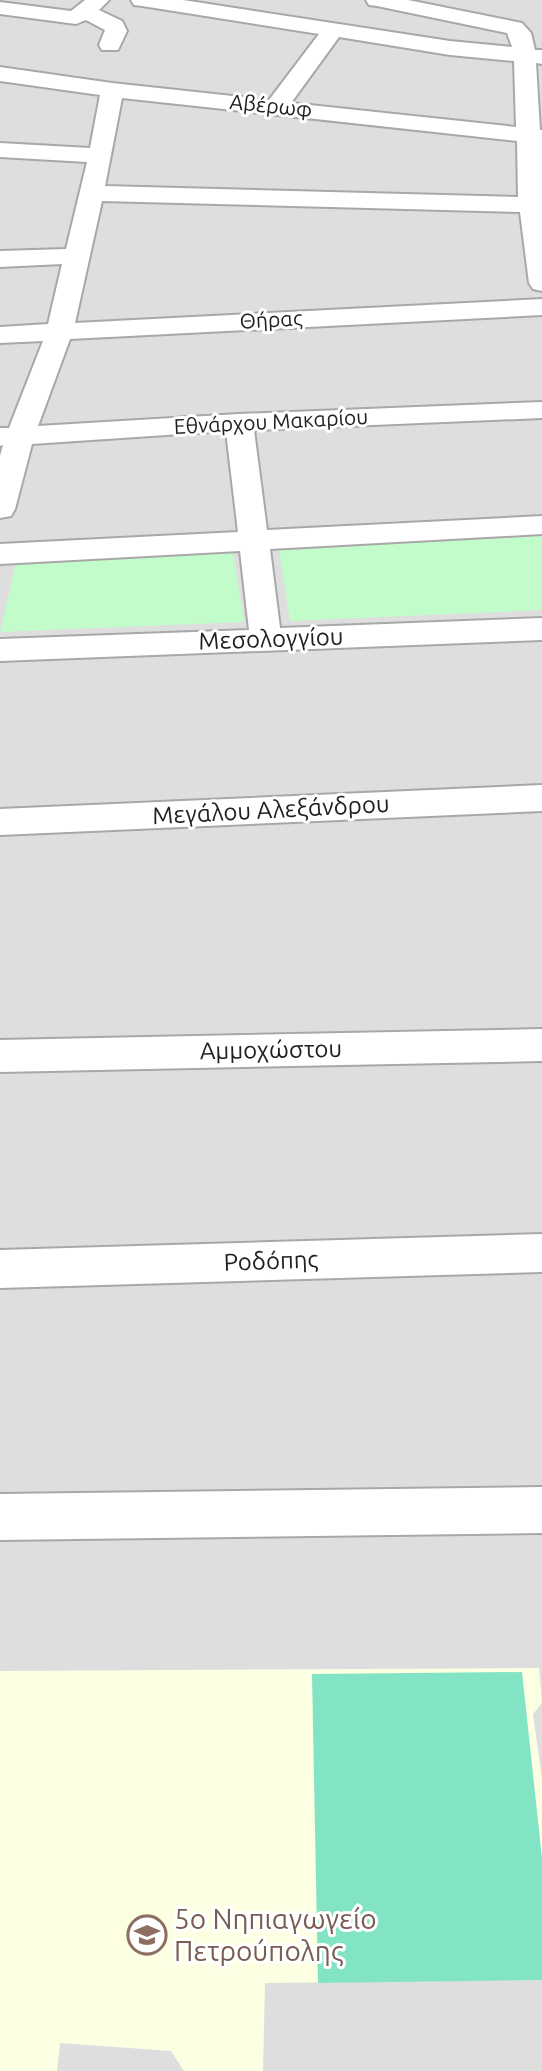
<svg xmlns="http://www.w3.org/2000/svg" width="542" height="2071" font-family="Ubuntu,sans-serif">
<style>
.residential{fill:#dfdede}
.education{fill:#fdffe3}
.park{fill:#c3fccb}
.pitch{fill:#82e4c4}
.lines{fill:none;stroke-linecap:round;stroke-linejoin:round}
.minor-casing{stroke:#a8a8a8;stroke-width:4}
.minor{fill:#fff;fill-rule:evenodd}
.labels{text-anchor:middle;stroke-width:6;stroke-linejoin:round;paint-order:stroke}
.far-street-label{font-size:21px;fill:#212121;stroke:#fff}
.street-label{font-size:24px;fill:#212121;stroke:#fff}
.near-education-label{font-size:28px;fill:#785e54;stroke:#fff;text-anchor:start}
</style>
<rect width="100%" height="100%" fill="#f2efe7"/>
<!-- residential -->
<g class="residential">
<polygon points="0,0 542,0 542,132 0,69"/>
<polygon points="0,78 542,143 542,1492 0,1503"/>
<polygon points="542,1521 542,2071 0,2071 0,1532"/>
</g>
<!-- education -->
<polygon class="education" points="539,1668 542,1703 533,1714 542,1780 542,1980 265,1983 263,2071 184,2071 171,2051 60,2043 57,2071 0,2071 0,1671"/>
<!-- park -->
<g class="park">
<polygon points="542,536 542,610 290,621 279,550"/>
<polygon points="233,553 244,622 0,632 16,563"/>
</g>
<!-- pitch -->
<polygon class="pitch" points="522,1672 542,1858 542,1980 318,1983 312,1674"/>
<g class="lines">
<!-- minor casing -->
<g class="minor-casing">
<g id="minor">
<polygon points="85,0 109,0 99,10 122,21 127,31 118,50 102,50 99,45 105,30 86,20 76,24 0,14 0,2 71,11"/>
<path d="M131,0H183L450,41L512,47L507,33L377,6L369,5L366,0H408L522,23L531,33L535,50H542V64L536,63L540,130H542V291L533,289L529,283L520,212L102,201L75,323L542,299V315L70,339L38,426L239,414L542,402V418L254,430L267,530L542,516V534L270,549L280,628L542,618V640L0,661V639L249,630L240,551L0,564V544L238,532L226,431L32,444L15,509L11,516L0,518V456L3,445L0,446V428H9L43,341L0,343V327L48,324L62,264L0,267V251L66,249L87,162L0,157V143L90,148L100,95L0,81V67L112,83L269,100L319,34L142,6L134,5ZM339,37L450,55L514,61L516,127L291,103ZM122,98L517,141L518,197L105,186Z"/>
<polygon points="542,785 542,811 0,835 0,809"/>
<polygon points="542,1029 542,1061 0,1072 0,1040"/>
<polygon points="542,1234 542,1272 0,1288 0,1250"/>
<polygon points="542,1487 542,1533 0,1540 0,1494"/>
</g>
</g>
<!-- minor -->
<use href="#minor" class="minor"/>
</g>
<!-- icons -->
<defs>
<g id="school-ring" transform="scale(2.0125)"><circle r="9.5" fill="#fff" stroke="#8d6e63" stroke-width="1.5"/><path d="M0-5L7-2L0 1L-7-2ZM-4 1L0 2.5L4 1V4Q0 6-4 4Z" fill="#8d6e63"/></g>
</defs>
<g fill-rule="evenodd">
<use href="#school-ring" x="147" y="1935"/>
</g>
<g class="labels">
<!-- far-street labels -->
<g class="far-street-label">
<text transform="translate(271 106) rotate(6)" y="7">Αβέρωφ</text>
<text transform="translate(271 320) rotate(-3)" y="7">Θήρας</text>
<text transform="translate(271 422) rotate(-3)" y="7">Εθνάρχου Μακαρίου</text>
</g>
<!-- street labels -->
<g class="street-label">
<text transform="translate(271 639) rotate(-2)" y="8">Μεσολογγίου</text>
<text transform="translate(271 810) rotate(-3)" y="8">Μεγάλου Αλεξάνδρου</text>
<text transform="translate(271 1050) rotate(-1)" y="8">Αμμοχώστου</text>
<text transform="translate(271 1261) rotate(-2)" y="8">Ροδόπης</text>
</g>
<!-- near-education labels -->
<g class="near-education-label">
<text x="174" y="1929">5ο Νηπιαγωγείο<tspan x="174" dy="32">Πετρούπολης</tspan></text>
</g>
</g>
</svg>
